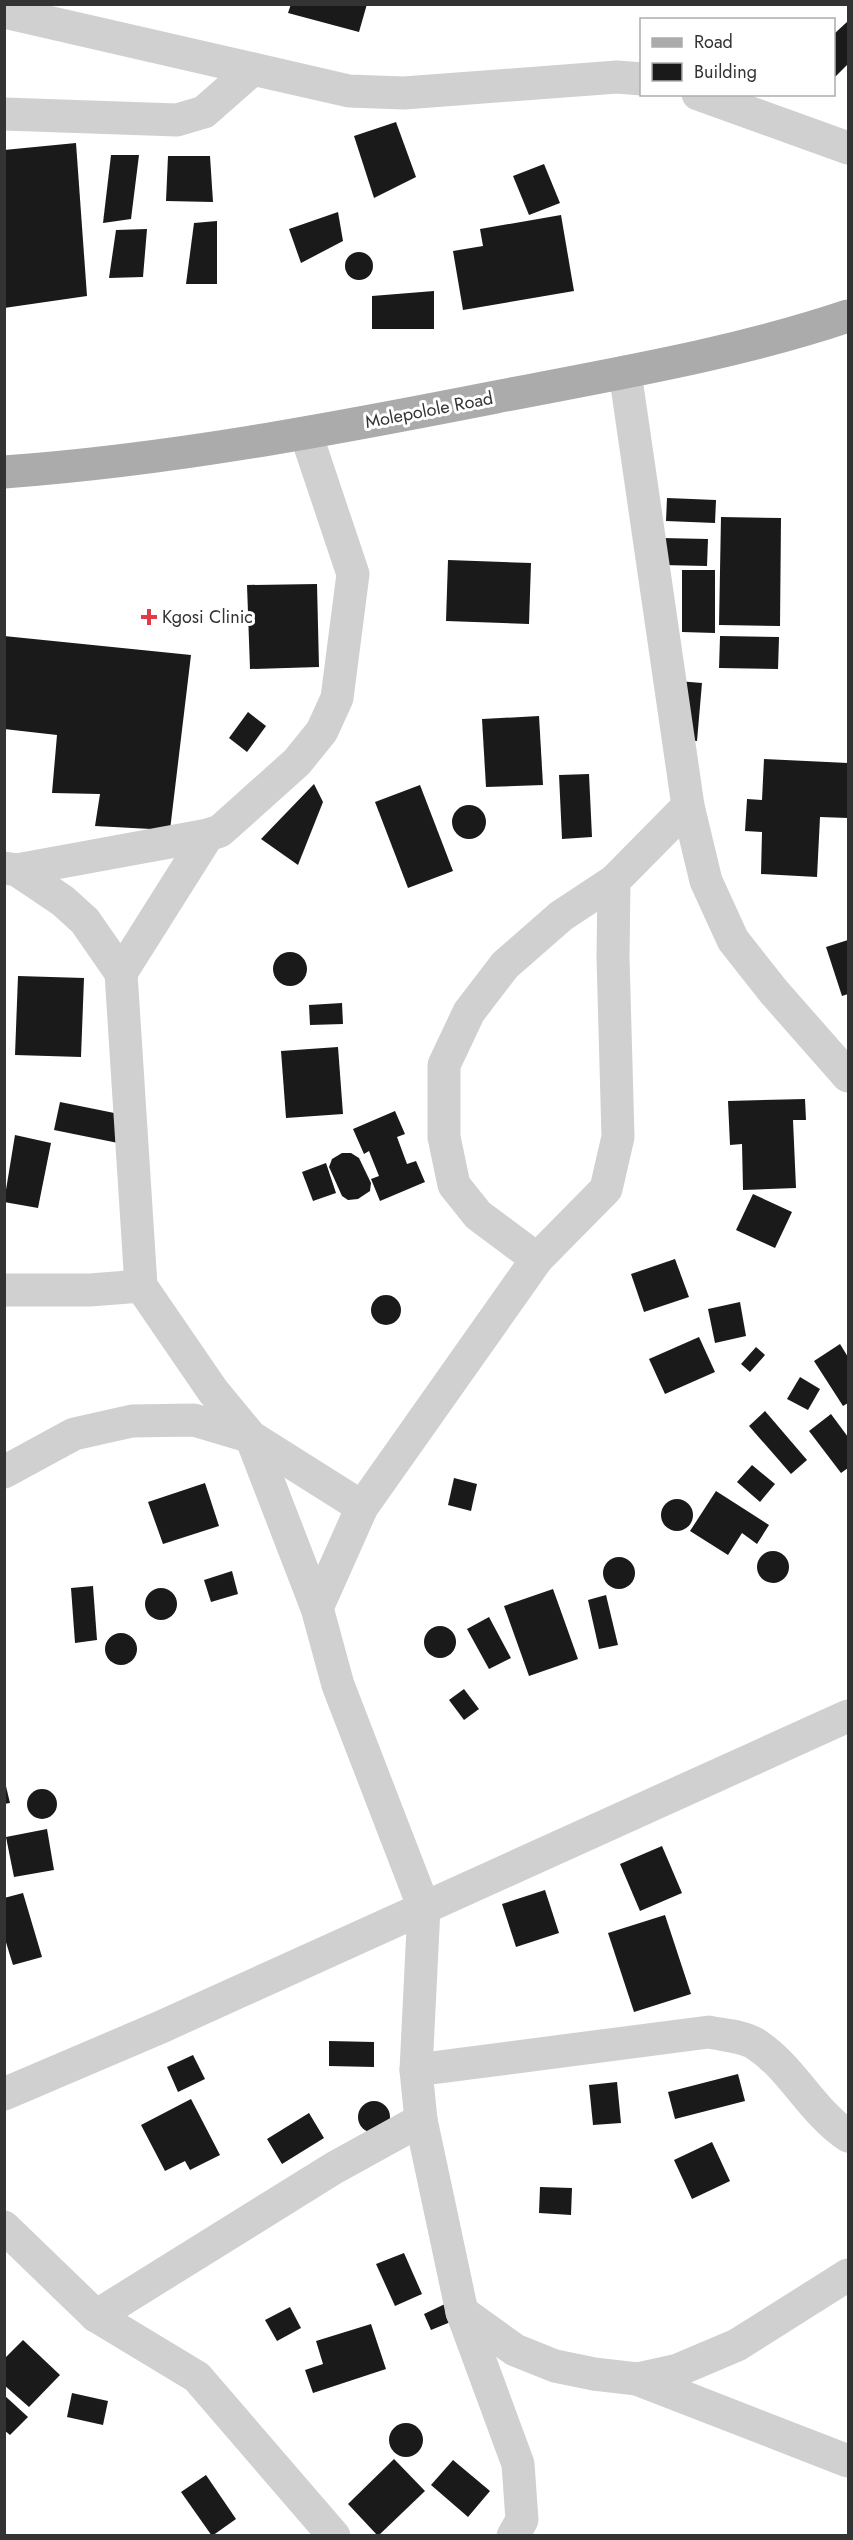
<svg xmlns="http://www.w3.org/2000/svg" width="853" height="2540" font-family="Jost,sans-serif">
<style>
.building{fill:#1a1a1a}
.lines{fill:none;stroke-linecap:round;stroke-linejoin:round}
.street{stroke:#d0d0d0;stroke-width:33}
.primary{stroke:#ababab;stroke-width:33}
.poi-dot{fill:#e63946;stroke:#fff;stroke-width:2}
.labels{text-anchor:middle;stroke-width:6;stroke-linejoin:round;paint-order:stroke}
.street-label{font-size:18px;fill:#333;stroke:#fff}
.poi-label{font-size:18px;fill:#333;stroke:#fff;text-anchor:start}
</style>
<rect width="100%" height="100%" fill="#fff"/>
<!-- building -->
<g class="building">
<polygon points="291,4 367,4 359,32 288,13"/>
<polygon points="848,21 848,64 834,78 834,34"/>
<polygon points="396,122 416,177 374,198 354,136"/>
<polygon points="76,143 87,296 4,308 4,150"/>
<polygon points="111,155 139,155 131,219 103,223"/>
<polygon points="168,156 210,156 213,202 166,201"/>
<polygon points="544,164 560,203 529,215 513,176"/>
<polygon points="338,212 343,241 301,263 289,229"/>
<polygon points="561,215 574,291 463,310 453,251 483,246 480,229"/>
<polygon points="217,221 217,284 186,284 194,223"/>
<polygon points="147,229 143,277 109,278 116,230"/>
<circle cx="359" cy="266" r="14"/>
<polygon points="434,291 434,329 372,329 372,296"/>
<polygon points="667,498 716,500 715,523 666,521"/>
<polygon points="721,517 781,518 780,626 719,625"/>
<polygon points="662,538 708,539 707,566 662,565"/>
<polygon points="448,560 531,563 529,624 446,621"/>
<polygon points="682,570 715,570 715,633 682,632"/>
<polygon points="317,584 319,667 250,669 247,585"/>
<polygon points="4,636 191,655 170,830 95,826 100,794 52,793 57,735 4,729"/>
<polygon points="720,636 779,637 778,669 719,668"/>
<polygon points="678,681 702,683 697,741 673,739"/>
<polygon points="248,712 266,726 247,752 229,738"/>
<polygon points="539,716 543,785 486,787 482,719"/>
<polygon points="764,759 848,763 848,818 820,817 817,877 761,874 762,832 745,831 747,799 762,800"/>
<polygon points="589,774 592,837 562,839 559,775"/>
<polygon points="314,784 323,802 298,865 261,839"/>
<polygon points="420,785 453,871 408,888 375,802"/>
<circle cx="469" cy="822" r="17"/>
<polygon points="848,940 848,994 842,996 826,947"/>
<circle cx="290" cy="969" r="17"/>
<polygon points="18,976 84,978 81,1057 15,1055"/>
<polygon points="342,1003 343,1024 310,1025 309,1005"/>
<polygon points="338,1047 343,1114 286,1118 281,1051"/>
<polygon points="805,1099 806,1120 793,1120 796,1188 743,1190 742,1144 730,1145 728,1101"/>
<polygon points="60,1102 129,1116 123,1144 54,1130"/>
<polygon points="395,1111 405,1134 397,1137 407,1164 416,1161 425,1182 380,1201 371,1179 379,1176 369,1151 364,1154 353,1129"/>
<polygon points="15,1135 51,1143 38,1208 4,1202"/>
<polygon points="342,1153 351,1153 359,1158 371,1183 370,1191 358,1199 348,1200 342,1196 329,1167 332,1159"/>
<polygon points="326,1163 336,1193 313,1201 302,1172"/>
<polygon points="753,1194 792,1212 775,1248 736,1230"/>
<polygon points="675,1259 689,1297 644,1312 631,1274"/>
<circle cx="386" cy="1310" r="15"/>
<polygon points="740,1302 746,1336 715,1343 708,1309"/>
<polygon points="699,1337 715,1372 665,1394 649,1359"/>
<polygon points="840,1344 848,1357 848,1403 843,1406 814,1361"/>
<polygon points="756,1347 765,1355 750,1372 741,1364"/>
<polygon points="800,1377 820,1389 808,1410 787,1399"/>
<polygon points="765,1411 807,1460 791,1474 749,1426"/>
<polygon points="831,1414 848,1437 848,1468 841,1473 809,1431"/>
<polygon points="752,1465 775,1484 760,1502 737,1482"/>
<polygon points="454,1478 477,1484 471,1511 448,1505"/>
<polygon points="205,1483 219,1526 163,1544 148,1502"/>
<polygon points="716,1491 769,1525 757,1544 742,1533 728,1555 690,1531"/>
<circle cx="677" cy="1515" r="16"/>
<circle cx="773" cy="1567" r="16"/>
<circle cx="619" cy="1573" r="16"/>
<polygon points="232,1571 238,1594 211,1602 204,1580"/>
<polygon points="93,1586 97,1640 75,1643 71,1588"/>
<circle cx="161" cy="1604" r="16"/>
<polygon points="553,1589 578,1659 529,1676 504,1606"/>
<polygon points="606,1595 618,1645 599,1649 588,1600"/>
<polygon points="489,1617 511,1658 489,1669 467,1629"/>
<circle cx="440" cy="1642" r="16"/>
<circle cx="121" cy="1649" r="16"/>
<polygon points="464,1689 479,1709 464,1720 449,1700"/>
<polygon points="4,1778 10,1803 4,1804"/>
<circle cx="42" cy="1804" r="15"/>
<polygon points="47,1829 54,1870 14,1877 6,1837"/>
<polygon points="662,1846 682,1893 640,1911 620,1864"/>
<polygon points="545,1890 559,1933 516,1947 502,1904"/>
<polygon points="23,1893 42,1957 13,1965 4,1936 4,1898"/>
<polygon points="665,1915 691,1994 634,2012 608,1933"/>
<polygon points="329,2041 374,2042 374,2067 329,2066"/>
<polygon points="193,2055 205,2079 178,2092 167,2067"/>
<polygon points="738,2074 745,2101 675,2119 668,2092"/>
<polygon points="617,2082 621,2123 593,2125 589,2085"/>
<polygon points="191,2099 220,2155 190,2170 185,2161 165,2171 141,2125"/>
<circle cx="374" cy="2117" r="16"/>
<polygon points="309,2113 324,2138 282,2164 267,2139"/>
<polygon points="712,2142 730,2181 692,2199 674,2160"/>
<polygon points="540,2187 572,2188 571,2215 539,2213"/>
<polygon points="404,2253 422,2294 395,2306 376,2264"/>
<polygon points="445,2304 453,2321 431,2330 424,2314"/>
<polygon points="290,2307 301,2328 277,2341 265,2320"/>
<polygon points="371,2324 386,2369 313,2393 305,2370 323,2364 316,2341"/>
<polygon points="23,2340 60,2375 29,2407 4,2385 4,2359"/>
<polygon points="72,2393 108,2401 103,2425 67,2417"/>
<polygon points="4,2395 28,2417 10,2435 4,2430"/>
<circle cx="406" cy="2440" r="17"/>
<polygon points="394,2459 425,2491 378,2536 348,2504"/>
<polygon points="453,2460 490,2491 468,2517 431,2485"/>
<polygon points="206,2475 236,2519 212,2536 181,2492"/>
</g>
<g class="lines">
<!-- street -->
<g class="street">
<polyline points="4,12 349,91 404,93 617,77 642,79"/>
<polyline points="698,94 848,148"/>
<polyline points="4,114 177,120 204,112 253,69"/>
<polyline points="625,372 688,806 706,881 733,940 774,992 848,1076"/>
<polyline points="4,868 17,870 63,901 85,921 121,973 141,1286 213,1391 251,1437 362,1507"/>
<polyline points="17,870 208,835"/>
<polyline points="121,973 208,835 220,831 297,762 322,731 337,698 353,574 306,434"/>
<polyline points="537,1259 478,1215 454,1185 444,1137 444,1065 469,1012 505,965 561,916 614,881"/>
<polyline points="4,1290 90,1290 141,1286"/>
<polyline points="4,1472 74,1434 132,1421 194,1420 251,1437 317,1608 338,1685 424,1908 416,2070 421,2120 462,2312 518,2464 522,2520 513,2536"/>
<polyline points="317,1608 362,1507 537,1259 606,1189 618,1137 613,957 614,881 688,806"/>
<path d="M416,2070L709,2032C722,2035 742,2036 754,2043C792,2067 810,2110 848,2136"/>
<polyline points="4,2094 161,2027 848,1716"/>
<polyline points="4,2227 96,2316 197,2377 334,2536"/>
<polyline points="462,2312 515,2350 555,2366 594,2374 637,2379 678,2370 737,2345 848,2275"/>
<polyline points="96,2316 334,2168 421,2120"/>
<polyline points="637,2379 848,2461"/>
</g>
<!-- primary -->
<path class="primary" d="M4,472C170,460 333,429 496,397C614,374 735,354 848,316"/>
</g>
<!-- markers -->
<path class="poi-dot" d="M146 608h6v6h6v6h-6v6h-6v-6h-6v-6h6z"/>
<g class="labels">
<!-- street labels -->
<g class="street-label">
<text transform="translate(429 410) rotate(-11)" y="6">Molepolole Road</text>
</g>
<!-- poi labels -->
<g class="poi-label">
<text x="162" y="623">Kgosi Clinic</text>
</g>
</g>
<!-- border -->
<rect width="853" height="2540" fill="none" stroke="#333333" stroke-width="12"/>
<!-- legend -->
<rect x="640" y="18" width="195" height="78" fill="#ffffff" stroke="#adadad" stroke-width="1.5"/>
<rect x="652" y="38" width="30" height="9" fill="#ababab" stroke="#adadad" stroke-width="1.5"/>
<text x="694" y="48" font-size="18" fill="#333333">Road</text>
<rect x="652" y="63" width="30" height="18" fill="#1a1a1a" stroke="#adadad" stroke-width="1.5"/>
<text x="694" y="78" font-size="18" fill="#333333">Building</text>
</svg>
